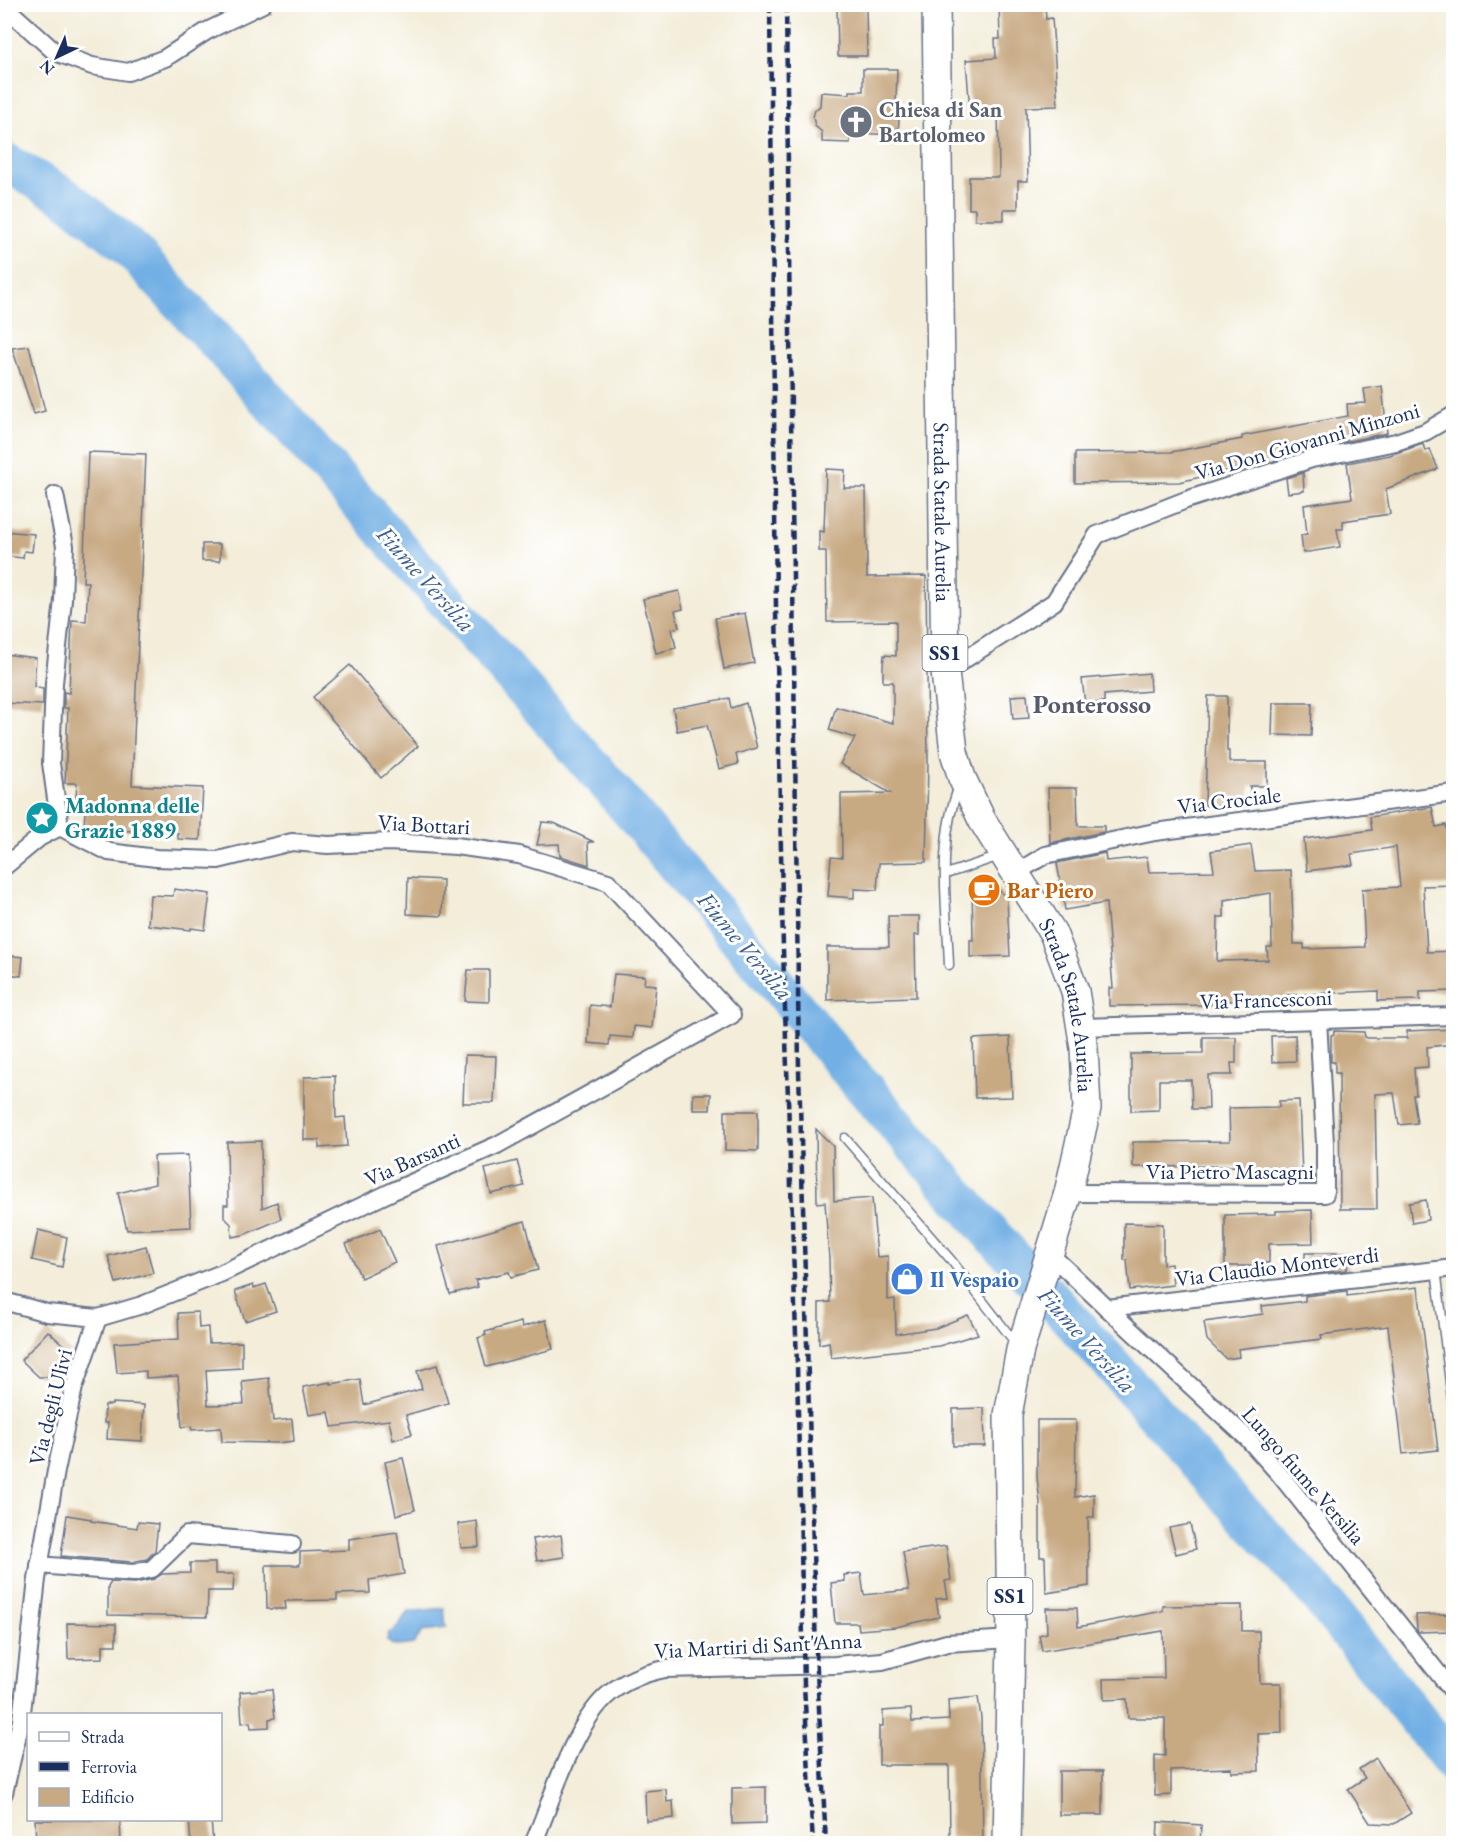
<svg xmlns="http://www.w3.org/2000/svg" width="1458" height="1848" font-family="'EB Garamond',serif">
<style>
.water{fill:#71afe4;stroke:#466fa1;stroke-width:1.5}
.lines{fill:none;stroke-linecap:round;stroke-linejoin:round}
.river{stroke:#71afe4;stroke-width:39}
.building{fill:#c7a982;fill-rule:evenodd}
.lane-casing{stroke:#677289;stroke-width:11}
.street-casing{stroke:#677289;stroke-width:20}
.primary-casing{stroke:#677289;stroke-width:30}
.lane{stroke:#fff;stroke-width:8}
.street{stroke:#fff;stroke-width:16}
.primary{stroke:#fff;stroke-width:27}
.rail{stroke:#1b2f5e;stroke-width:4.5;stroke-dasharray:9 4.5;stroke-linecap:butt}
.labels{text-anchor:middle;stroke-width:6;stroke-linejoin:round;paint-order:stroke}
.shield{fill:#fff;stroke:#5f6d8e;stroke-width:1.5}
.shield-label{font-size:21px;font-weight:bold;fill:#1b2f5e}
.worship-label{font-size:22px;font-weight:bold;fill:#5b616d;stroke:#fff;text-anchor:start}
.street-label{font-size:22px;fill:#1b2f5e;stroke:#fff}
.culture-label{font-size:22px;font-weight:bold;fill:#0d838f;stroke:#fff;text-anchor:start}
.food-label{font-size:22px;font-weight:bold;fill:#c56008;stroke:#fff;text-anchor:start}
.shop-label{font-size:22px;font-weight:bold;fill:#366cbe;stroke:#fff;text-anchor:start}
.water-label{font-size:24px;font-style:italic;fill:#395c8d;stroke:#fff}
.quarter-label{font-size:26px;font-weight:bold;fill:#575a6b;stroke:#fff}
</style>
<rect width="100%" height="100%" fill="#fff"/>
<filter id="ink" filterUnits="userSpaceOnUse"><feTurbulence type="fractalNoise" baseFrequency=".0167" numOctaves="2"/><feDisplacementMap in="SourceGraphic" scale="12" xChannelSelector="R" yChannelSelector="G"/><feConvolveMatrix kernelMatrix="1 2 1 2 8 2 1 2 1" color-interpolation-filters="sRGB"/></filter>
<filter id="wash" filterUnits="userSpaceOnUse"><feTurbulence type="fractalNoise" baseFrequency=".008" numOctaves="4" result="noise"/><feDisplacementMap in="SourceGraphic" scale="24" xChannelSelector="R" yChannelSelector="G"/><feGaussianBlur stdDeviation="1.35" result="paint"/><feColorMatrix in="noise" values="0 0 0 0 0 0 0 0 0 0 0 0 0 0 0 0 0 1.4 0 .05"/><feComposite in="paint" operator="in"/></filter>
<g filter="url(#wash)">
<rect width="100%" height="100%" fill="#f3edd9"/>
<!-- water -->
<polygon class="water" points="444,1608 446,1628 423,1631 413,1644 398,1646 397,1644 393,1645 387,1641 389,1633 394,1631 408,1612"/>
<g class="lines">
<!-- river -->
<polyline class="river" points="4,161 64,196 128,246 222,348 611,788 852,1074 984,1226 1116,1369 1230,1499 1306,1580 1454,1765"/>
</g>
<g id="blocks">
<!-- building -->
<g class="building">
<polygon points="999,4 1045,4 1046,19 1052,18 1058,106 1026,107 1028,181 1018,181 1018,209 1004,209 1004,220 975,220 975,209 969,209 969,177 999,177 998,109 970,111 966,60 996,58 995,39 1000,39"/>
<polygon points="837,7 866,7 867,56 838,56"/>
<polygon points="863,69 897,69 896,103 900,103 898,135 850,133 850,143 822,142 822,132 815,126 813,117 815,110 820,106 821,92 850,94 850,91 863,91"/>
<polygon points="29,346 45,411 34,414 12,348"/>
<polygon points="1382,386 1387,433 1343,442 1343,440 1251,468 1248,468 1248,466 1179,482 1075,483 1075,453 1171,452 1242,439 1242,436 1348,416 1347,404 1366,403 1364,389"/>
<polygon points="1423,444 1425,451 1430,449 1438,469 1386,489 1390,514 1343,521 1343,529 1337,529 1340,547 1303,553 1301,535 1307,534 1304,505 1352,498 1347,463 1390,455"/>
<polygon points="88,452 146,454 132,785 203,788 200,840 178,839 178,833 88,829 84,827 85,811 75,811 77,783 65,783 68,708 64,708 64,692 69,693 72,620 86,621 88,582 83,582"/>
<polygon points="826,469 845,470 844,488 866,488 867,577 926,576 928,762 926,862 879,863 877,890 854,889 854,898 828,896 831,857 842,858 841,794 890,793 840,764 855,738 829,730 836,707 893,723 893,682 883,682 883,666 884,655 896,656 896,621 827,622 826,551 819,551 819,531 824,532"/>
<polygon points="1303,473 1304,491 1288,493 1286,478"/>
<polygon points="4,531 34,534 32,552 24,551 23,558 4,556"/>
<rect x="202" y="544" width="18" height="17"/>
<polygon points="679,591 683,609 675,611 679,627 672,629 676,648 656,653 643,599"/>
<polygon points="745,613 754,663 724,669 715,618"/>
<polygon points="4,654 36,658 34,687 43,689 43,705 4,703"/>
<polygon points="350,665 418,746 381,778 313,697"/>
<polygon points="1149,673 1150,691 1104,695 1104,702 1085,704 1082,679"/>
<polygon points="1027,695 1029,718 1013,719 1011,696"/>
<polygon points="1208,696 1227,696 1227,751 1229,751 1229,762 1267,762 1267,786 1250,786 1250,806 1205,806"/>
<polygon points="729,698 731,708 746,703 757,748 736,754 738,764 719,769 707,725 677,731 673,708"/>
<polygon points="1273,703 1312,703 1311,736 1272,735"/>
<polygon points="1048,788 1077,788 1078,826 1104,826 1104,832 1050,843"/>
<path d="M1432,807L1436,827L1446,825L1454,885L1423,886L1427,952L1454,951V991L1420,992V1000L1378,1001V991L1286,995V1000L1210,1001L1211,1005L1109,1006V988H1113L1106,903L1065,910L1057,863L1105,853L1106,861L1147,857L1149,872L1214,871L1211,851L1251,845L1255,871L1291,870L1294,944H1304V949L1365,947L1362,889L1400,887L1396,847L1351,854L1353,865L1307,871L1304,839L1372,830L1370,817ZM1271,893L1272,947H1267L1268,960L1217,961L1218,917H1224V900Z"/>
<polygon points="542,822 554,823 594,842 588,842 589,865 560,856 559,844 537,845"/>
<polygon points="408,878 443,880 442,916 407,914"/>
<polygon points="994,884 1007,899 1010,956 970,957 970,940 973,940 972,885"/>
<polygon points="174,889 210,894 205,930 191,928 191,930 148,925 150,895 173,896"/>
<polygon points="888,916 919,916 919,935 915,935 916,997 827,1000 827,947 889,947"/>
<polygon points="4,955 23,957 21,976 4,973"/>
<polygon points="468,970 489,970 489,1002 465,1001"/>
<polygon points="614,974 645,976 644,984 656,985 652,1028 634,1026 633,1038 610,1036 609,1045 588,1043 590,1005 610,1007"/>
<polygon points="1454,1029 1454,1044 1427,1047 1428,1067 1414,1068 1416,1095 1413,1095 1417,1123 1399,1125 1394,1093 1375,1094 1377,1209 1340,1209 1339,1073 1335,1073 1335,1062 1331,1062 1331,1035 1334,1034 1334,1031 1364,1032 1365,1037 1368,1038 1407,1038 1407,1031"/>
<polygon points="1295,1035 1296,1061 1272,1062 1271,1036"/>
<polygon points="1010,1037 1012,1097 975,1098 973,1039"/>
<polygon points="1203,1037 1236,1037 1236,1063 1231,1063 1232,1075 1208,1075 1209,1109 1192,1109 1191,1080 1159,1080 1159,1110 1131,1111 1131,1054 1203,1053"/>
<polygon points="465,1055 496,1056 494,1103 463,1103"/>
<polygon points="335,1076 336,1118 345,1117 347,1146 319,1148 319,1140 304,1140 304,1077"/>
<polygon points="693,1094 711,1094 710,1110 693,1110"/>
<polygon points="1299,1100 1302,1175 1241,1176 1241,1166 1133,1167 1133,1142 1230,1141 1229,1108 1279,1107 1279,1101"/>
<polygon points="725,1111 758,1111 758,1151 725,1150"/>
<polygon points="816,1129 833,1146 834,1201 872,1198 877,1257 888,1256 888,1300 895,1299 896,1334 936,1328 968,1315 978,1334 939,1346 831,1358 829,1342 819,1344 819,1303 830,1302 829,1259 825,1202 817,1203"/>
<polygon points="261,1141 262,1208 277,1202 281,1219 243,1235 232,1237 231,1224 224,1217 224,1205 228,1205 227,1142"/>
<polygon points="188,1155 191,1227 127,1230 118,1193 155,1184 154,1156"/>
<polygon points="517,1161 524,1186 491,1194 485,1169"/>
<polygon points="1426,1200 1428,1220 1412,1223 1409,1203"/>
<polygon points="1312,1210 1313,1243 1269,1244 1269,1263 1261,1263 1261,1266 1225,1266 1225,1215 1276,1214 1276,1211"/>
<polygon points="525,1221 538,1270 511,1277 509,1272 475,1280 478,1287 450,1294 443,1270 444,1269 438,1246"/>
<polygon points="1124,1223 1163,1224 1163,1265 1171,1264 1173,1285 1130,1290 1127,1260 1124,1260"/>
<polygon points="380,1229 395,1262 361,1278 346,1244"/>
<polygon points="38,1230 67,1237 62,1267 32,1260"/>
<polygon points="146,1246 153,1273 116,1283 108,1256"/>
<polygon points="1305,1253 1347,1253 1347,1270 1305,1275"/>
<polygon points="266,1284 276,1311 245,1321 235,1291 253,1285 254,1288"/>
<polygon points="1418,1287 1438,1450 1403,1454 1388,1326 1321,1335 1322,1339 1238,1349 1239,1357 1226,1359 1207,1340 1204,1322 1263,1314 1262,1306 1305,1301 1305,1296 1347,1291 1347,1296"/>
<polygon points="198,1312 199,1328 208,1327 209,1343 242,1342 242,1368 206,1370 208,1405 244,1404 242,1381 269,1378 273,1421 292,1419 294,1441 276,1443 222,1442 221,1428 192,1430 191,1426 182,1427 178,1376 146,1378 146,1371 117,1373 114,1343 179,1339 178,1313"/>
<polygon points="546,1320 553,1349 486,1367 478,1338 486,1335 485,1332 521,1322 522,1327"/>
<polygon points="48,1331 71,1352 47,1377 39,1377 21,1360"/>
<polygon points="437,1365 448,1403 406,1415 412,1434 393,1440 389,1420 332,1427 329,1412 309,1415 303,1387 331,1382 331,1384 360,1379 364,1405 422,1389 417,1371"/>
<polygon points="112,1403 144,1405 142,1441 107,1439 108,1423 104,1423 105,1405 112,1405"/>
<polygon points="984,1408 985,1446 953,1446 953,1409"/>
<polygon points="1037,1420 1076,1420 1075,1497 1094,1494 1094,1517 1088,1517 1089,1586 1046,1593 1045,1557 1040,1557 1040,1503 1037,1477"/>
<polygon points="403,1458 415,1510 396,1515 385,1462"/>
<polygon points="67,1515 91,1519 91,1521 137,1528 138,1522 158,1524 155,1551 147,1559 132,1562 61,1556"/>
<polygon points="477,1521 479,1547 461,1548 458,1524"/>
<polygon points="1190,1524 1196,1549 1176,1554 1169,1528"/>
<polygon points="397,1532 404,1574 369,1580 370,1593 337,1594 337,1600 285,1601 286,1609 267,1609 266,1565 300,1565 300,1552 349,1550 349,1539"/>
<polygon points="561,1535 564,1557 537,1561 533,1539"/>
<polygon points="946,1546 951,1580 945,1581 948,1598 936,1599 939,1617 896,1627 859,1630 858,1623 835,1623 831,1583 845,1581 844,1575 861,1573 864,1595 909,1590 903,1552"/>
<polygon points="190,1563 215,1563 215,1574 234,1574 233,1591 208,1591 207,1617 108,1615 108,1587 111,1582 135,1583 154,1579 162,1574 190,1573"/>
<polygon points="1242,1605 1242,1631 1259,1631 1260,1683 1281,1683 1282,1733 1258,1734 1259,1771 1231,1772 1231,1768 1171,1770 1171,1795 1155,1796 1155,1755 1165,1756 1165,1718 1128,1718 1127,1699 1104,1700 1103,1679 1164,1678 1163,1631 1042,1651 1039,1635 1047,1633 1046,1608 1077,1608 1078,1627 1163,1611 1163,1606"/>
<polygon points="1449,1614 1450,1631 1419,1632 1417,1630 1416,1615"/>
<polygon points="67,1623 116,1624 116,1645 103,1645 103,1658 68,1659"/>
<polygon points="272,1689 275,1718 269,1719 269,1727 251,1728 250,1722 242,1723 240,1692"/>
<polygon points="978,1697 981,1718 983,1839 950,1838 949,1765 879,1765 879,1726 883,1726 883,1711 911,1709 912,1722 949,1720 948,1700"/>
<polygon points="1376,1758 1411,1813 1394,1824 1370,1823 1348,1789 1365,1778 1359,1769"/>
<rect x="1059" y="1771" width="44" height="44"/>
<polygon points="766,1787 766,1823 732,1824 732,1788"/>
<polygon points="666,1789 667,1802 673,1801 674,1818 646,1821 645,1791"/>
<polygon points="35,1820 120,1820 121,1844 36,1844"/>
<polygon points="189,1820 211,1820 213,1844 191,1844"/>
<polygon points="1158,1822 1201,1825 1200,1844 1157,1844"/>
</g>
</g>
</g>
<g filter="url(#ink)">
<use href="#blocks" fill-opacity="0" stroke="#677289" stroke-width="1.5"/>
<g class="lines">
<!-- lane casing -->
<g class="lane-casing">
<g id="lane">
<polyline points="946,874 1000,856"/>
<path d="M949,965C947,905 936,841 960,784"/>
<polyline points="845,1138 951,1260 1017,1345"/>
<polyline points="1436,1269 1454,1415"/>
</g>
</g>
<!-- street casing -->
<g class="street-casing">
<g id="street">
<polyline points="4,6 55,52 92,66 128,72 165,58 207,31 263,4"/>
<polyline points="55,495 65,546 63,600 54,683 51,763 60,827"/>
<polyline points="945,672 1054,602 1097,535 1186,500 1312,459 1396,442 1425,432 1454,415"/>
<polyline points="4,867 39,838 60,827 109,852 156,858 218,860 292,842 328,845 389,842 456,846 519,855 608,882 732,1015 497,1145 393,1191 222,1273 142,1305 98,1318 47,1313 4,1301"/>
<polyline points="1016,873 1045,855 1155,832 1454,793"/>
<polyline points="1081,1027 1454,1016"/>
<polyline points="1068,1193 1325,1194 1325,1143 1318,1020"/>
<polyline points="1050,1254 1107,1308 1248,1439 1281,1476 1454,1693"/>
<polyline points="1107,1308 1454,1268"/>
<polyline points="39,1565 133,1573 152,1569 187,1535 292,1544"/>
<polyline points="4,1793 21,1721 37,1579 56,1471 74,1387 98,1318"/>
<path d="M533,1844C553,1799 573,1723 610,1693C627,1679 645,1673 665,1669L835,1665L882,1661L947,1643L1011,1639"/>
</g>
</g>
<!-- primary casing -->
<g class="primary-casing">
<g id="primary">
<path id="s1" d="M936,4L945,672L954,752L962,778L982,820L1053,933L1075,991L1084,1048L1087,1108L1068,1193L1020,1350L1008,1415L1011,1639L1007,1844"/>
</g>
</g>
<!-- lane -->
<use href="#lane" class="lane"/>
<!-- street -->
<use href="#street" class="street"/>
<!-- primary -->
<use href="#primary" class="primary"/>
<!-- rail -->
<g class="rail">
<polyline points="770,4 776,610 783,949 797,1365 804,1685 813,1844"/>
<polyline points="786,4 799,1070 816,1651 826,1844"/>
</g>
</g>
</g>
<!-- icons -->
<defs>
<g id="church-disc" transform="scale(1.725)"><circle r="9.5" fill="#6b7280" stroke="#fff"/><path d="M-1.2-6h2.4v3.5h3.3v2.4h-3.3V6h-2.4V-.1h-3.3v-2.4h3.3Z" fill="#fff"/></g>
<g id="sight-disc" transform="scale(1.725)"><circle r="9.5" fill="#0f9aa8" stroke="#fff"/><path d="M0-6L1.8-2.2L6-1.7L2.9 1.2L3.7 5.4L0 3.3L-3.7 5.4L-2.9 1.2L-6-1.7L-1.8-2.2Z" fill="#fff"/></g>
<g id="cafe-disc" transform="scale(1.725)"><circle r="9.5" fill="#e8710a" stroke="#fff"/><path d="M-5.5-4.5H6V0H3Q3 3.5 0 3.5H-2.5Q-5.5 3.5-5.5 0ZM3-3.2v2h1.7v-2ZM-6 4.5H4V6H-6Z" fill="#fff"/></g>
<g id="shop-disc" transform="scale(1.725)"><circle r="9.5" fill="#3f7fe0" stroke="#fff"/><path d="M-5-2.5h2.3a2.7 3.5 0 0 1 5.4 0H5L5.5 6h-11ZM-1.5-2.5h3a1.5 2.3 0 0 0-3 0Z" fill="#fff"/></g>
</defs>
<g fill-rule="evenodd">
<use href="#church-disc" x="856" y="122"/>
<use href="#sight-disc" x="42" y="818"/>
<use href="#cafe-disc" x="984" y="890"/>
<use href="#shop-disc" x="907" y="1279"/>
</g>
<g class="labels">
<!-- shield labels -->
<g class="shield">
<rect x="922.5" y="635" width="45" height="36" rx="4.5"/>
<rect x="987.5" y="1578" width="45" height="36" rx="4.5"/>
</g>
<g class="shield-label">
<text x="945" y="660">SS1</text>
<text x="1010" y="1603">SS1</text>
</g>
<!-- worship labels -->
<g class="worship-label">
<text x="879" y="117">Chiesa di San<tspan x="879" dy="25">Bartolomeo</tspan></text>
</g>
<!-- street labels -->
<g class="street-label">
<text transform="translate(1307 441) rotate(-16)" y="8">Via Don Giovanni Minzoni</text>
<text dy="8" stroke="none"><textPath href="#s1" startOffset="508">Strada Statale Aurelia</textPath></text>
<text transform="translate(1229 800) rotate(-7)" y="8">Via Crociale</text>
<text transform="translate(424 824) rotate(3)" y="8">Via Bottari</text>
<text transform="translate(1266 999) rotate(-2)" y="8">Via Francesconi</text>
<text dy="8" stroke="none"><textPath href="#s1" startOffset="1030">Strada Statale Aurelia</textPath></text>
<text transform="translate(412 1159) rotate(-24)" y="8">Via Barsanti</text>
<text x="1230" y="1179">Via Pietro Mascagni</text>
<text transform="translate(1277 1266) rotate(-7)" y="8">Via Claudio Monteverdi</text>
<text transform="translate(50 1407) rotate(-76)" y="8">Via degli Ulivi</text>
<text transform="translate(1304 1475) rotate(49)" y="8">Lungo fiume Versilia</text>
<text transform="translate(758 1645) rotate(-3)" y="8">Via Martiri di Sant'Anna</text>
</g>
<!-- culture labels -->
<g class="culture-label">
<text x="65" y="813">Madonna delle<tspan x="65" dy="25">Grazie 1889</tspan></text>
</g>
<!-- food labels -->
<g class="food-label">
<text x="1007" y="898">Bar Piero</text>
</g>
<!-- shop labels -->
<g class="shop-label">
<text x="930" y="1287">Il Vespaio</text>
</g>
<!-- water labels -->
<g class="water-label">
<text transform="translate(426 579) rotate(48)" y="8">Fiume Versilia</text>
<text transform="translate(745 946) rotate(50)" y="8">Fiume Versilia</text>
<text transform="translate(1087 1340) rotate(48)" y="8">Fiume Versilia</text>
</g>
<!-- quarter labels -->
<g class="quarter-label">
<text x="1092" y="713">Ponterosso</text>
</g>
</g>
<!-- margin -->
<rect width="1458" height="1848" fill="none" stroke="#fff" stroke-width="24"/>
<!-- legend -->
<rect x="27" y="1713" width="195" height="108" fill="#ffffff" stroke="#a4acbf" stroke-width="1.5"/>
<rect x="39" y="1732" width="30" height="9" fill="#ffffff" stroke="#a4acbf" stroke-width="1.5"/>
<text x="81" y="1743" font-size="18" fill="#1b2f5e">Strada</text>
<rect x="39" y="1762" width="30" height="9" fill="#1b2f5e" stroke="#a4acbf" stroke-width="1.5"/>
<text x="81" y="1773" font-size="18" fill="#1b2f5e">Ferrovia</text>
<rect x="39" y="1788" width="30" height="18" fill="#c7a982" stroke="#a4acbf" stroke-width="1.5"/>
<text x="81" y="1803" font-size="18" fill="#1b2f5e">Edificio</text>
<!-- north arrow -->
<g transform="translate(57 57) rotate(224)" stroke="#ffffff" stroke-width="4.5" paint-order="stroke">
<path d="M0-4.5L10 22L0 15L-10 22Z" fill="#1b2f5e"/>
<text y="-9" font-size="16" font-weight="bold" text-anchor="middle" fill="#1b2f5e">N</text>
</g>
</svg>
